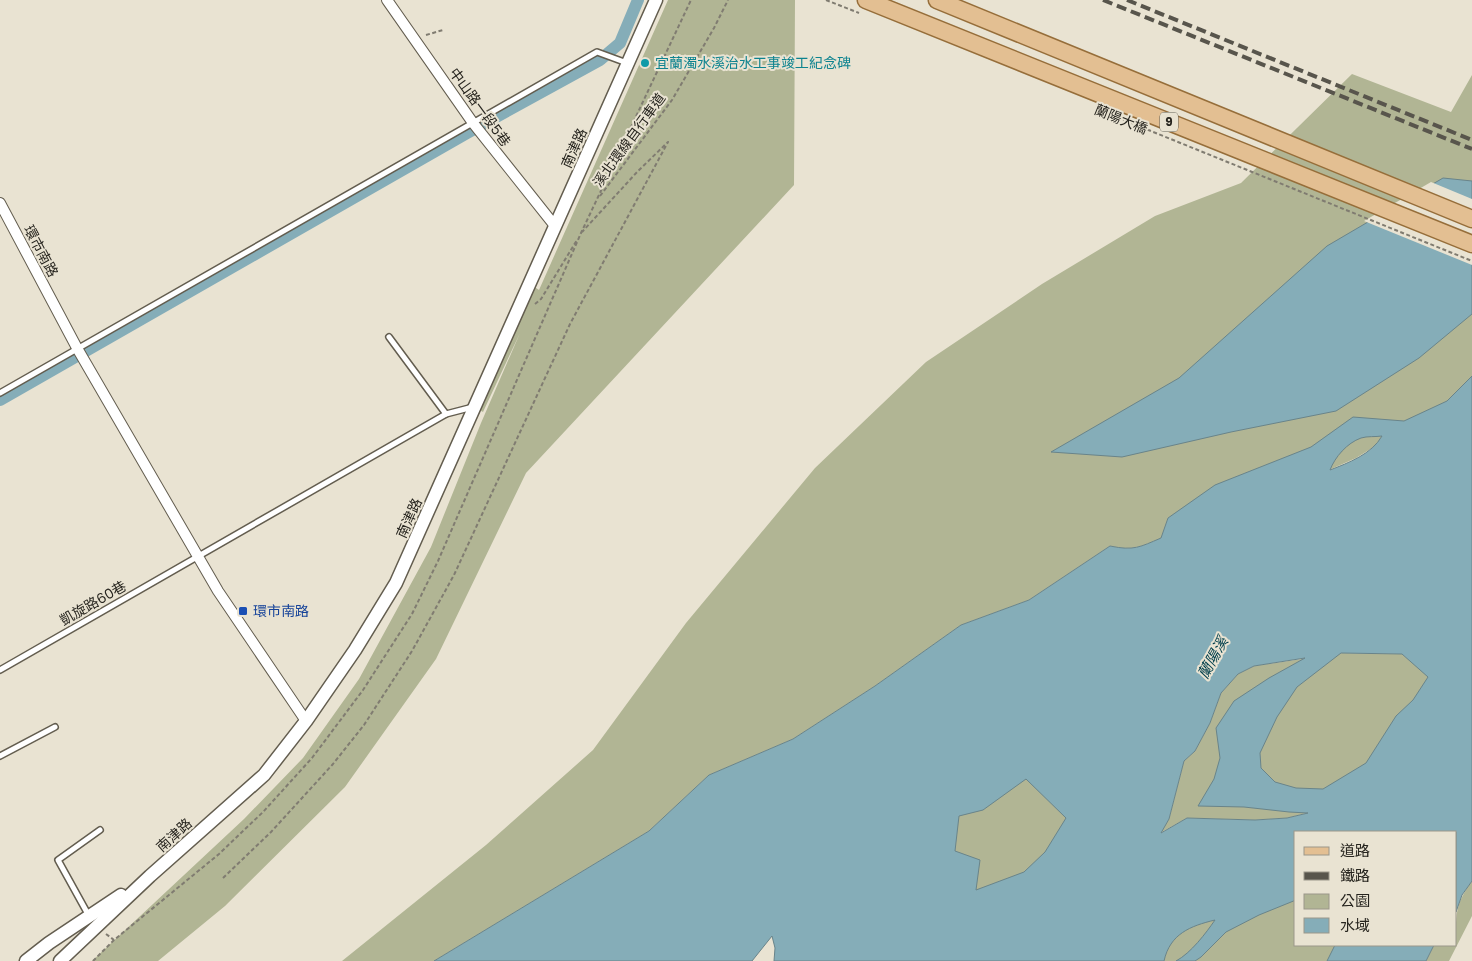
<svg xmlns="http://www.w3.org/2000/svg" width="1472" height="961" font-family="Poppins,'Noto Sans TC',sans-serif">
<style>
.green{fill:#b1b594}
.water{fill:#85adb8;stroke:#69848a;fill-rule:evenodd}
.pier{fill:#e9e3d2}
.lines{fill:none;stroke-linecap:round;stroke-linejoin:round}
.canal{stroke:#85adb8;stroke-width:12}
.service-casing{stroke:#635d4f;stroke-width:8}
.minor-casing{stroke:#635d4f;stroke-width:12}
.tertiary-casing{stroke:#635d4f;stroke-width:15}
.primary-casing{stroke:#966e3a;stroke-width:19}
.path{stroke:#807c71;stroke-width:2;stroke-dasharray:4 2.5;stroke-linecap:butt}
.service{stroke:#fff;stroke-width:5}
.minor{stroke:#fff;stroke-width:10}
.tertiary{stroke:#fff;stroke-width:12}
.primary{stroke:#e3bf92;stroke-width:16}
.rail{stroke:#58554c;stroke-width:4;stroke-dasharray:10 5;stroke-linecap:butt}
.culture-dot{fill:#0f9aa8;stroke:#e9e3d2;stroke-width:2}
.transit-dot{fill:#1a4fb4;stroke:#e9e3d2;stroke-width:2}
.labels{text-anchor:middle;stroke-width:4;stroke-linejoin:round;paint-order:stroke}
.shield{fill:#e9e3d2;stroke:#615e55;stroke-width:1}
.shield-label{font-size:12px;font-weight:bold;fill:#27251f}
.culture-label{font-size:14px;fill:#0d838f;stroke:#e9e3d2;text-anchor:start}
.street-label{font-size:14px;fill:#27251f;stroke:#e9e3d2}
.transit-label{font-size:14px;fill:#164399;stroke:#e9e3d2;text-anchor:start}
.water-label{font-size:15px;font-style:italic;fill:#003f4c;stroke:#e9e3d2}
</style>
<rect width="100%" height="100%" fill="#e9e3d2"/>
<!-- green -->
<g class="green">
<polygon points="668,0 795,0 794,185 526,473 436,659 345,787 225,906 158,961 92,961 244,819 303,758 359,679 431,547 481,423 520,333 483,412 476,408 533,286 539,290"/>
<path d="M1352,74L1451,112L1472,75V376L1448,401L1356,458L1329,470L1168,518L1162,538C1140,547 1134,551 1110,546L1029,600L961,625L875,686L793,739L709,775L649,831L434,961H342L486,845L593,750L686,623L815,468L926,362L1042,284L1155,216L1241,183Z"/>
<polygon points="1342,653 1402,654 1428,676 1433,700 1372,765 1311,812 1287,818 1255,820 1187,818 1160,833 1169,819 1184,761 1195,751 1210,723 1221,693 1238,674 1254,666"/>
<polygon points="1118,689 1040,894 885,885 894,860"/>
<polygon points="1296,839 1296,945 1358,945 1349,961 1083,961"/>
<path d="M1472,881V916L1449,961H1426L1434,945H1456C1456,917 1454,905 1472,881Z"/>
</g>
<!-- water -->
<g class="water">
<polygon points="1443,178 1472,181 1472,314 1419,358 1336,411 1231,432 1122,457 1051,452 1179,378 1327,246"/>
<path d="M1472,376V881L1462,895L1456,912V832H1296V900L1259,915L1226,932L1201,957L1195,961H1176C1191,953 1206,933 1215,920C1190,926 1170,934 1164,961H774L775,948L772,936L752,961H434L649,831L709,775L793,739L875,686L961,625L1029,600L1110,546C1134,551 1140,547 1161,538L1168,518L1215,485L1311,447L1353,417L1404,421L1447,401ZM1382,436C1372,454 1348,463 1330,470C1335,457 1347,443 1361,438C1367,436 1376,437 1382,436ZM1341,653L1402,654L1428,677L1413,700L1396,716L1366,763L1323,789L1296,788L1275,782L1261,768L1260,753L1277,717L1297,687ZM1305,658L1269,678L1234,701L1216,728L1220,758L1214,779L1198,806L1244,807L1289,812L1308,813L1287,818L1255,820L1187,818L1161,833L1169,819L1184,761L1195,751L1210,723L1221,693L1238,674L1254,666ZM1026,779L1066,818L1045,852L1024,872L976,890L980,860L955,851L959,816L983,810Z"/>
<polygon points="1335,945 1434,945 1426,961 1327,961"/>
</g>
<!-- pier -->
<polygon class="pier" points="1431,182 1472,199 1472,265 1364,221"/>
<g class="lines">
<!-- canal -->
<polyline class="canal" points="0,400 467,133 600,60 620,43 638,0"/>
<!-- service casing -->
<g class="service-casing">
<g id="service">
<polyline points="389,337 446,414"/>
<polyline points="0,393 597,52 627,63"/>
<polyline points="0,670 446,414 473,407"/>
<polyline points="0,756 55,727"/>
<polyline points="89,916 58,860 100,830"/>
</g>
</g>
<!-- minor casing -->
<g class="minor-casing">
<g id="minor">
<polyline points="387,0 473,123 555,226"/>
<polyline points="0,203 77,348 218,591 306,721"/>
</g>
</g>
<!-- tertiary casing -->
<g class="tertiary-casing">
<g id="tertiary">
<polyline points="26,961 49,943 121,895"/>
<polyline points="60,961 150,876 264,775 306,721 355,650 396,583 656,0"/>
</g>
</g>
<!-- primary casing -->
<g class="primary-casing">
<g id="primary">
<polyline points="866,0 1472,244"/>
<polyline points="937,0 1472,219"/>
</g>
</g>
<!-- path -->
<g class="path">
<polyline points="826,0 859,13"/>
<polyline points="426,35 443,30"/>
<polyline points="1099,110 1472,261"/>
<polyline points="600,196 672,100 714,28 728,0"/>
<polyline points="535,304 541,299 577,240"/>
<polyline points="223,878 271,832 333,764 364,725 412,651 454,575 570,324 668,142 638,171 582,232"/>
<polyline points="106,934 114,940"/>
<polyline points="93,961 114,940 219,854 263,812 312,758 363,690 412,614 438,561 581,233 691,0"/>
</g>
<!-- service -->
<use href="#service" class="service"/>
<!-- minor -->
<use href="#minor" class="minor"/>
<!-- tertiary -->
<use href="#tertiary" class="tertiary"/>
<!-- primary -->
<use href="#primary" class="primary"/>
<!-- rail -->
<g class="rail">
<polyline points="1103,0 1472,149"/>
<polyline points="1127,0 1472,140"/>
</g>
</g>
<!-- markers -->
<circle class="culture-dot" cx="645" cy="63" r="5"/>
<rect class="transit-dot" x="238" y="606" width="10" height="10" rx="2.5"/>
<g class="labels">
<!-- shield labels -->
<rect class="shield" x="1160" y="112.5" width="18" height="19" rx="4"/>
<g class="shield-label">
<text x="1169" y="126">9</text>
</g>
<!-- culture labels -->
<g class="culture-label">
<text x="655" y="68">宜蘭濁水溪治水工事竣工紀念碑</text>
</g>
<!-- street labels -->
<g class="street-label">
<text transform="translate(480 107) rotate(54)" y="5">中山路一段5巷</text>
<text transform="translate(1121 119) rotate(22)" y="5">蘭陽大橋</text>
<text transform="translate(629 140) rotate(-54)" y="5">溪北環線自行車道</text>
<text transform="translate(574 148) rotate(-66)" y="5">南津路</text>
<text transform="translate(41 251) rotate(62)" y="5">環市南路</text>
<text transform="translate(409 518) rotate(-66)" y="5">南津路</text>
<text transform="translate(93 603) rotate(-30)" y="5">凱旋路60巷</text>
<text transform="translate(174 835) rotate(-42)" y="5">南津路</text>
</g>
<!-- transit labels -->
<g class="transit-label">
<text x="253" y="616">環市南路</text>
</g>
<!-- water labels -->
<g class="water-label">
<text transform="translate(1213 658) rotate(-61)" y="5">蘭陽溪</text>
</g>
</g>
<!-- legend -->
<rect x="1294" y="831" width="162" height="115" fill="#e9e3d2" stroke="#9b978a"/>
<rect x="1304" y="847" width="25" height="8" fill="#e3bf92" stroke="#9b978a"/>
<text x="1340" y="856" font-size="15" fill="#27251f">道路</text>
<rect x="1304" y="872" width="25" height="8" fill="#58554c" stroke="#9b978a"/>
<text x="1340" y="881" font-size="15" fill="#27251f">鐵路</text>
<rect x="1304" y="894" width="25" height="15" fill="#b1b594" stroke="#9b978a"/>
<text x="1340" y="906" font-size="15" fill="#27251f">公園</text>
<rect x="1304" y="918" width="25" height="15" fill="#85adb8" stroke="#9b978a"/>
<text x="1340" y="931" font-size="15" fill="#27251f">水域</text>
</svg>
